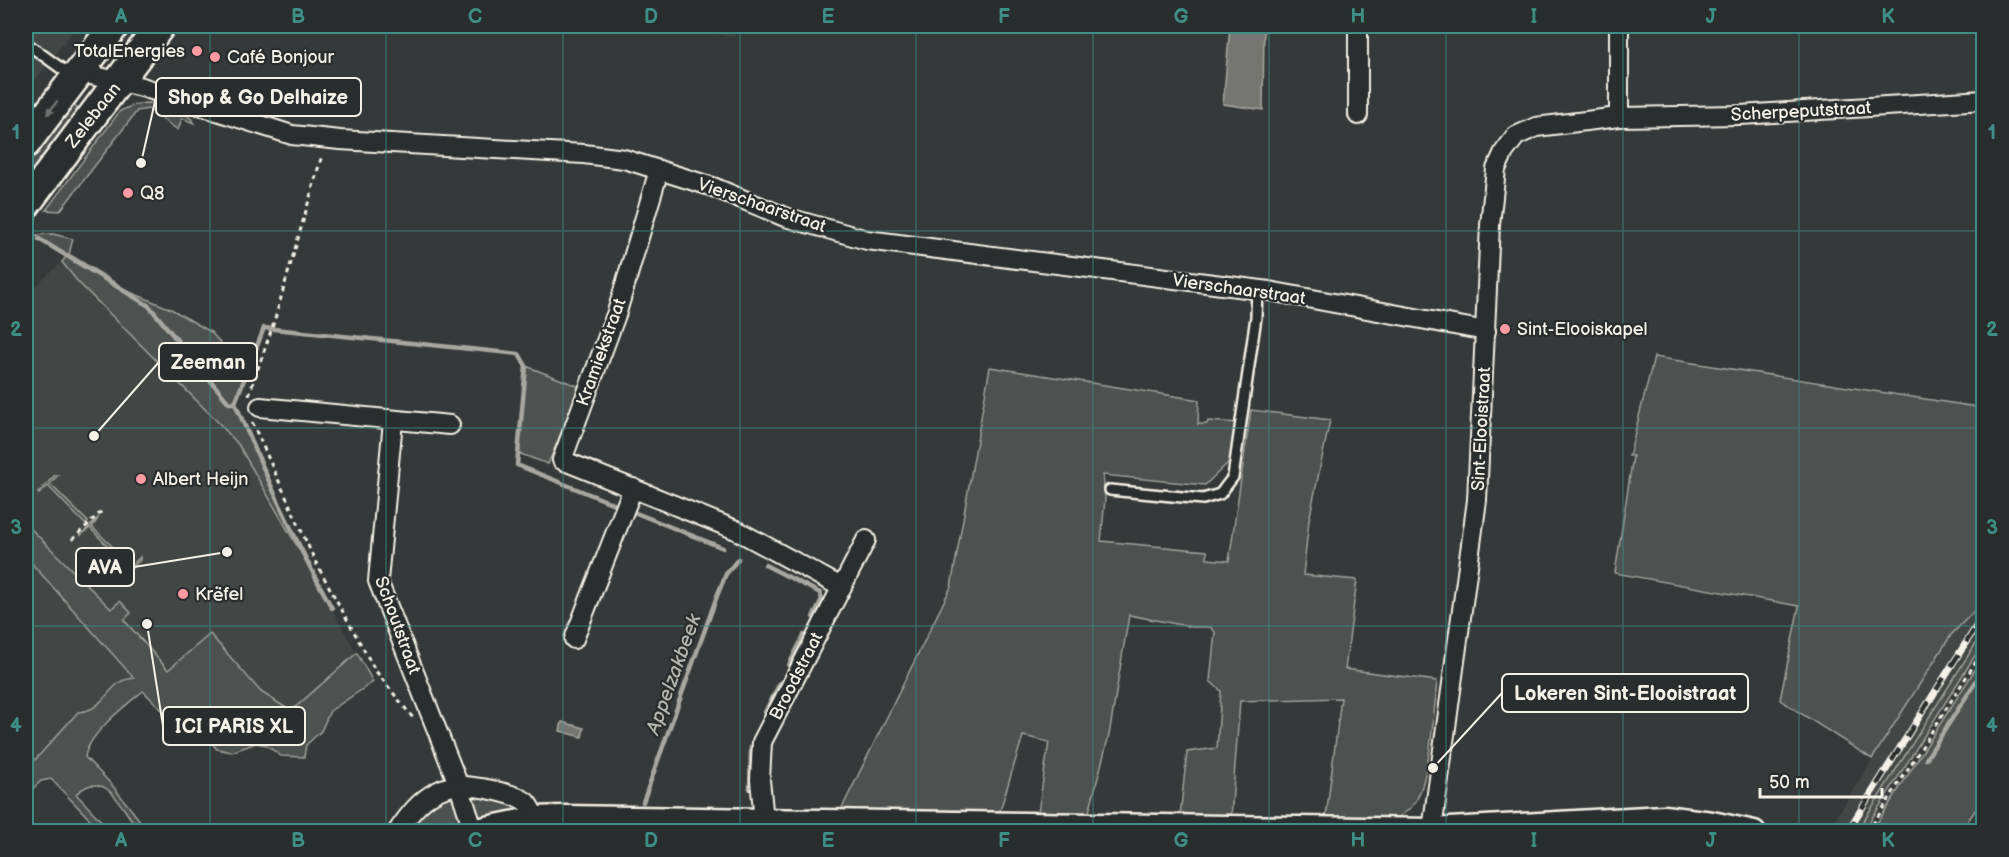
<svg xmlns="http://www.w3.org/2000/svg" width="2009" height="857" font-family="'Balsamiq Sans',sans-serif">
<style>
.built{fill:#434645}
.green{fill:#4e514f;stroke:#a1a19c;stroke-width:1.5}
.water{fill:#757572;stroke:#a8a7a1;stroke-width:1.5}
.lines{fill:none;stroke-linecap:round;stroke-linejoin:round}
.stream{stroke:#a8a7a1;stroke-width:4.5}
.service-casing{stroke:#f4f1e8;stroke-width:14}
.minor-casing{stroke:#f4f1e8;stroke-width:22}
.tertiary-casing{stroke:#f4f1e8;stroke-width:27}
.primary-casing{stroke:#f4f1e8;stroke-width:33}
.path{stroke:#f4f1e8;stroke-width:3;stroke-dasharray:4.5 4.5;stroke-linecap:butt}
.service{stroke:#2a2d2e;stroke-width:9}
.minor{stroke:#2a2d2e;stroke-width:18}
.tertiary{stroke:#2a2d2e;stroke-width:22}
.primary{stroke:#2a2d2e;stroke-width:28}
.rail-casing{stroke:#f4f1e8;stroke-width:7}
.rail{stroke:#2a2d2e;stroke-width:4.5;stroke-dasharray:14;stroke-linecap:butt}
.oneway{fill:#71726f}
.grid{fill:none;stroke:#3d8f86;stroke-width:1.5;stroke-opacity:0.55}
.poi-dot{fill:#ff9aa2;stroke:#2a2d2e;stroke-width:2}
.labels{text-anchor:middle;stroke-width:4.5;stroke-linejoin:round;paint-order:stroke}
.poi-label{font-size:18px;fill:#f4f1e8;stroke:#2a2d2e;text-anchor:start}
.street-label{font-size:18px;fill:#f4f1e8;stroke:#2a2d2e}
.water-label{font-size:20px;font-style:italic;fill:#b4b3ad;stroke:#2a2d2e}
.leader{fill:none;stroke:#f4f1e8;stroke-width:2}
.callout-dot{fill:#f4f1e8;stroke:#2a2d2e;stroke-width:2}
.callout{fill:#2a2d2e;stroke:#f4f1e8;stroke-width:2}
.callout-label{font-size:20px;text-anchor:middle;font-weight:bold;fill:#f4f1e8}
.neatline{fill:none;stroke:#3d8f86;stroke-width:2}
.grid-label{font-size:20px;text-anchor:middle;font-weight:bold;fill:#3d8f86}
</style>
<rect width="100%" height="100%" fill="#363939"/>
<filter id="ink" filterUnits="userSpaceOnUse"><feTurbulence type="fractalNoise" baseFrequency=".0167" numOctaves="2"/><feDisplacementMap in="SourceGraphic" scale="12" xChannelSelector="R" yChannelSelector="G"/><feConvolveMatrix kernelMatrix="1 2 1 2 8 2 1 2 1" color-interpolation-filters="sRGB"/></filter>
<g filter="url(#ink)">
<!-- built -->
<g class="built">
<polygon points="26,26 76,26 26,93"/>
<polygon points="670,26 735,26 735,37"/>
<polygon points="62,262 78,282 216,420 238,444 373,682 330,711 299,741 163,691 143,670 26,786 26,295"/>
<polygon points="1983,597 1983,632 1860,828 1857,831 1827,832 1951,635 1975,610"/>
</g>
<!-- green -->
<g class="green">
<path d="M145,103C158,103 189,111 194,123L182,118L178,130L148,109L137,111L60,211L46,210L120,111L134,105Z"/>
<polygon points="71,105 76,107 79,111 26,185 26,162 67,107"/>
<polygon points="53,234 73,239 69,254 130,292 171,309 211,332 229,353 240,359 248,370 235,403 279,504 312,572 238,444 216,420 78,282 62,262 66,257 35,235"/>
<polygon points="1654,357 1983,408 1983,597 1975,610 1951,635 1872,759 1780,700 1799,606 1615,573 1633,456 1629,456"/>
<polygon points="526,366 580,387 548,464 518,453"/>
<path d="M990,367L1199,400L1198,424H1207L1208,421L1238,423L1232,459L1205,485L1103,475L1105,499L1101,541L1207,551V559L1229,561L1251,410L1330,420L1309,520L1303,575L1357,580L1345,669L1437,681C1434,712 1430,775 1416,801C1412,808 1406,812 1399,817H1326L1341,698L1240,701L1231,817L1180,816L1187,752L1217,748L1221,691L1210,681L1215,632L1210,627H1192L1129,615L1109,735L1088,816L1038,812L1049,742L1023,736L998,817L840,812L951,587Z"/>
<polygon points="55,475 58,475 50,484 88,522 85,524 48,486 39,494 38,493"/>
<polygon points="99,517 92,527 132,565 140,557 140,560 123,577 121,576 129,568 90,528 80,536"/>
<path d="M26,524L111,609L120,601L131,613L124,620L168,670L210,634L261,692L291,711L357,653L373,682L330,711L321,731L306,745L304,757L281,756L266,745L256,743L232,752L217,749L201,731L167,715L143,691C126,705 88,734 85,757L112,785L141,822L136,825C123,812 112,779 88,786C83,788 80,790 76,794L107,827L101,831L51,779L41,781L26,795V770L78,712C99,712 105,693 120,682C124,679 130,679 134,678L26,557Z"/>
<polygon points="1983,632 1983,643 1864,831 1857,831"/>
<polygon points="1983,657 1983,799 1961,831 1872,831"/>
<path d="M455,790L461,817C449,837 423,831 402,832L415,813Z"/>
<polygon points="467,790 527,809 482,819 476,814"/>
</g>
<!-- water -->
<g class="water">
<polygon points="1230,26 1264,26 1263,110 1223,104"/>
<polygon points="562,722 584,728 582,737 560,731"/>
</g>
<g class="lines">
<!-- stream -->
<g class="stream">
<polyline points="39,239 149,306 229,403 235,403 264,328 519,354 526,366 517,465 614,504"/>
<path d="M235,403C265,473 295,542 332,608"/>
<polyline points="636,513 723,548"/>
<polyline points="765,565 820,593 822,599 813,617"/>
<polyline points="789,665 804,635"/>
<polyline points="765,712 780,683"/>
<polyline points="1926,759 1984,669"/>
<polyline points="750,789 751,747"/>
<polyline points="643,802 717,596 726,574 738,559"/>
</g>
<!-- service casing -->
<g class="service-casing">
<g id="service">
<polyline points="26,43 62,69 76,72"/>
<polyline points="1110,490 1203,499 1220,494 1233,477 1256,317 1257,290"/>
</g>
</g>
<!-- minor casing -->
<g class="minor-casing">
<g id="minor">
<polyline points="78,72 142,87 292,135 340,140 584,154 624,159 713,187 785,217 867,240 1269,291 1486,331"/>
<polyline points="1358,115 1358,26"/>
<polyline points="1619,117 1619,26"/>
<polyline points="659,170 617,312 562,460 736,530 841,587"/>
<polyline points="260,407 450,425"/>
<polyline points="393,421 378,581 459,786 473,829"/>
<polyline points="574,639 633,488"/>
<polyline points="764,820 760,780 762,742 866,540"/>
<polyline points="1432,830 1477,500 1490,225 1496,169 1504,152 1516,136 1536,127 1619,117 1740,115 1984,100"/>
<path d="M397,832C408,816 419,801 436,792C443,788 451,786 458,786C472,785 515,793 526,802C530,806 533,813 535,818"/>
</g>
</g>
<!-- tertiary casing -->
<g class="tertiary-casing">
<polyline id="tertiary" points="467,832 535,818 562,817 1432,830 1664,817 1712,823 1754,832"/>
</g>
<!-- primary casing -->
<g class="primary-casing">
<g id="primary">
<polyline points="26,143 114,26"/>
<polyline points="26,204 160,26"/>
</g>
</g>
<!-- path -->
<g class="path">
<polyline points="28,32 33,26"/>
<polyline points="249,395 274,322 322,155"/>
<polyline points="252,422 316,563 375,670 413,718"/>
<polyline points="72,540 104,509"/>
<polyline points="1868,832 1984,649"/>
</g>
<!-- service -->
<use href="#service" class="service"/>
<!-- minor -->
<use href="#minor" class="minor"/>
<!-- tertiary -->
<use href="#tertiary" class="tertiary"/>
<!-- primary -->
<use href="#primary" class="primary"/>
<!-- rail casing -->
<g class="rail-casing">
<polyline id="rail" points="1847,832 1984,614"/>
</g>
<!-- rail -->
<use href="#rail" class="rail"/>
</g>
<!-- one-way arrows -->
<defs><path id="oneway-solid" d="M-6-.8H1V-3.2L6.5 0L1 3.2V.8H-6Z" transform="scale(1.5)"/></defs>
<use class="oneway" href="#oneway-solid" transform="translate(52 108) rotate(127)"/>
</g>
<!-- grid -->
<path class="grid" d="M210,26V832M386,26V832M563,26V832M740,26V832M916,26V832M1093,26V832M1269,26V832M1446,26V832M1623,26V832M1799,26V832M26,231H1984M26,428H1984M26,626H1984"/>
<!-- markers -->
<g class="poi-dot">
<circle cx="197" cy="51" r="6"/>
<circle cx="215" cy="57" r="6"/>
<circle cx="128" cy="193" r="6"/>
<circle cx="1505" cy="329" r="6"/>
<circle cx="141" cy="479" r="6"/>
<circle cx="183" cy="594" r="6"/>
</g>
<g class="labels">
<!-- poi labels -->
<g class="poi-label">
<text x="185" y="57" text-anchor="end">TotalEnergies</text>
<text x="227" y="63">Café Bonjour</text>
<text x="140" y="199">Q8</text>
<text x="1517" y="335">Sint-Elooiskapel</text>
<text x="153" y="485">Albert Heijn</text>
<text x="195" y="600">Krëfel</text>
</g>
<!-- street labels -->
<g class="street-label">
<text transform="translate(1801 111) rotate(-3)" y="6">Scherpeputstraat</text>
<text transform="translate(93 115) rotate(-52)" y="6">Zelebaan</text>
<text transform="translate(762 205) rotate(19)" y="6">Vierschaarstraat</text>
<text transform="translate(1239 289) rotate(8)" y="6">Vierschaarstraat</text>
<text transform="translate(601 352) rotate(-70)" y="6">Kramiekstraat</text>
<text transform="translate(1481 429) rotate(-87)" y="6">Sint-Elooistraat</text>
<text transform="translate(398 625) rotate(70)" y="6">Schoutstraat</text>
<text transform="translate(796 676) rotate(-63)" y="6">Broodstraat</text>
</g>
<!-- water labels -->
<g class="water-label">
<text transform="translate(673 674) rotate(-70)" y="7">Appelzakbeek</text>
</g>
</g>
<!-- callouts -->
<path class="leader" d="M141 163L156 97M94 436L159 362M227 552L134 567M1433 768L1502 693M147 624L163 726"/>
<g class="callout-dot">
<circle cx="141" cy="163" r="6"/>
<circle cx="94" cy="436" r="6"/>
<circle cx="227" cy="552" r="6"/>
<circle cx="1433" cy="768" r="6"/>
<circle cx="147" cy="624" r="6"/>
</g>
<g class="callout">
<rect x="156" y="78" width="205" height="38" rx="6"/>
<rect x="159" y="343" width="98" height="38" rx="6"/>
<rect x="76" y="548" width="58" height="38" rx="6"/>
<rect x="1502" y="674" width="246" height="38" rx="6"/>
<rect x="163" y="707" width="142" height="38" rx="6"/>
</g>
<g class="callout-label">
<text x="258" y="104">Shop &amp; Go Delhaize</text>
<text x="208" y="369">Zeeman</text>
<text x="105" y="574">AVA</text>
<text x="1625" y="700">Lokeren Sint-Elooistraat</text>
<text x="234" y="733">ICI PARIS XL</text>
</g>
<!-- margin -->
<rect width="2009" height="857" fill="none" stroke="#2a2d2e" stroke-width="66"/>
<!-- scale -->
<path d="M1760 788v9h122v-9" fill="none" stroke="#f4f1e8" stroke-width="3"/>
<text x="1769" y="788" font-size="18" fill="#f4f1e8" stroke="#2a2d2e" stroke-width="4.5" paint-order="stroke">50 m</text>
<rect x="33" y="33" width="1943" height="791" class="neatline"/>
<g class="grid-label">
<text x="121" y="23">A</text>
<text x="298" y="23">B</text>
<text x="475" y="23">C</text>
<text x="651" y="23">D</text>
<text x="828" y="23">E</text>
<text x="1004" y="23">F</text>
<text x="1181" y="23">G</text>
<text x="1358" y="23">H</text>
<text x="1534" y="23">I</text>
<text x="1711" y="23">J</text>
<text x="1888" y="23">K</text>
<text x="16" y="139">1</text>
<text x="1992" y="139">1</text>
<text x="16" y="336">2</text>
<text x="1992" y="336">2</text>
<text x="16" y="534">3</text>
<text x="1992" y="534">3</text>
<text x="16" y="732">4</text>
<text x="1992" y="732">4</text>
<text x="121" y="847">A</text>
<text x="298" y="847">B</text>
<text x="475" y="847">C</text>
<text x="651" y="847">D</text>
<text x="828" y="847">E</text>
<text x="1004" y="847">F</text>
<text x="1181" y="847">G</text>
<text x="1358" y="847">H</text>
<text x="1534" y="847">I</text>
<text x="1711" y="847">J</text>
<text x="1888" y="847">K</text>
</g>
</svg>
